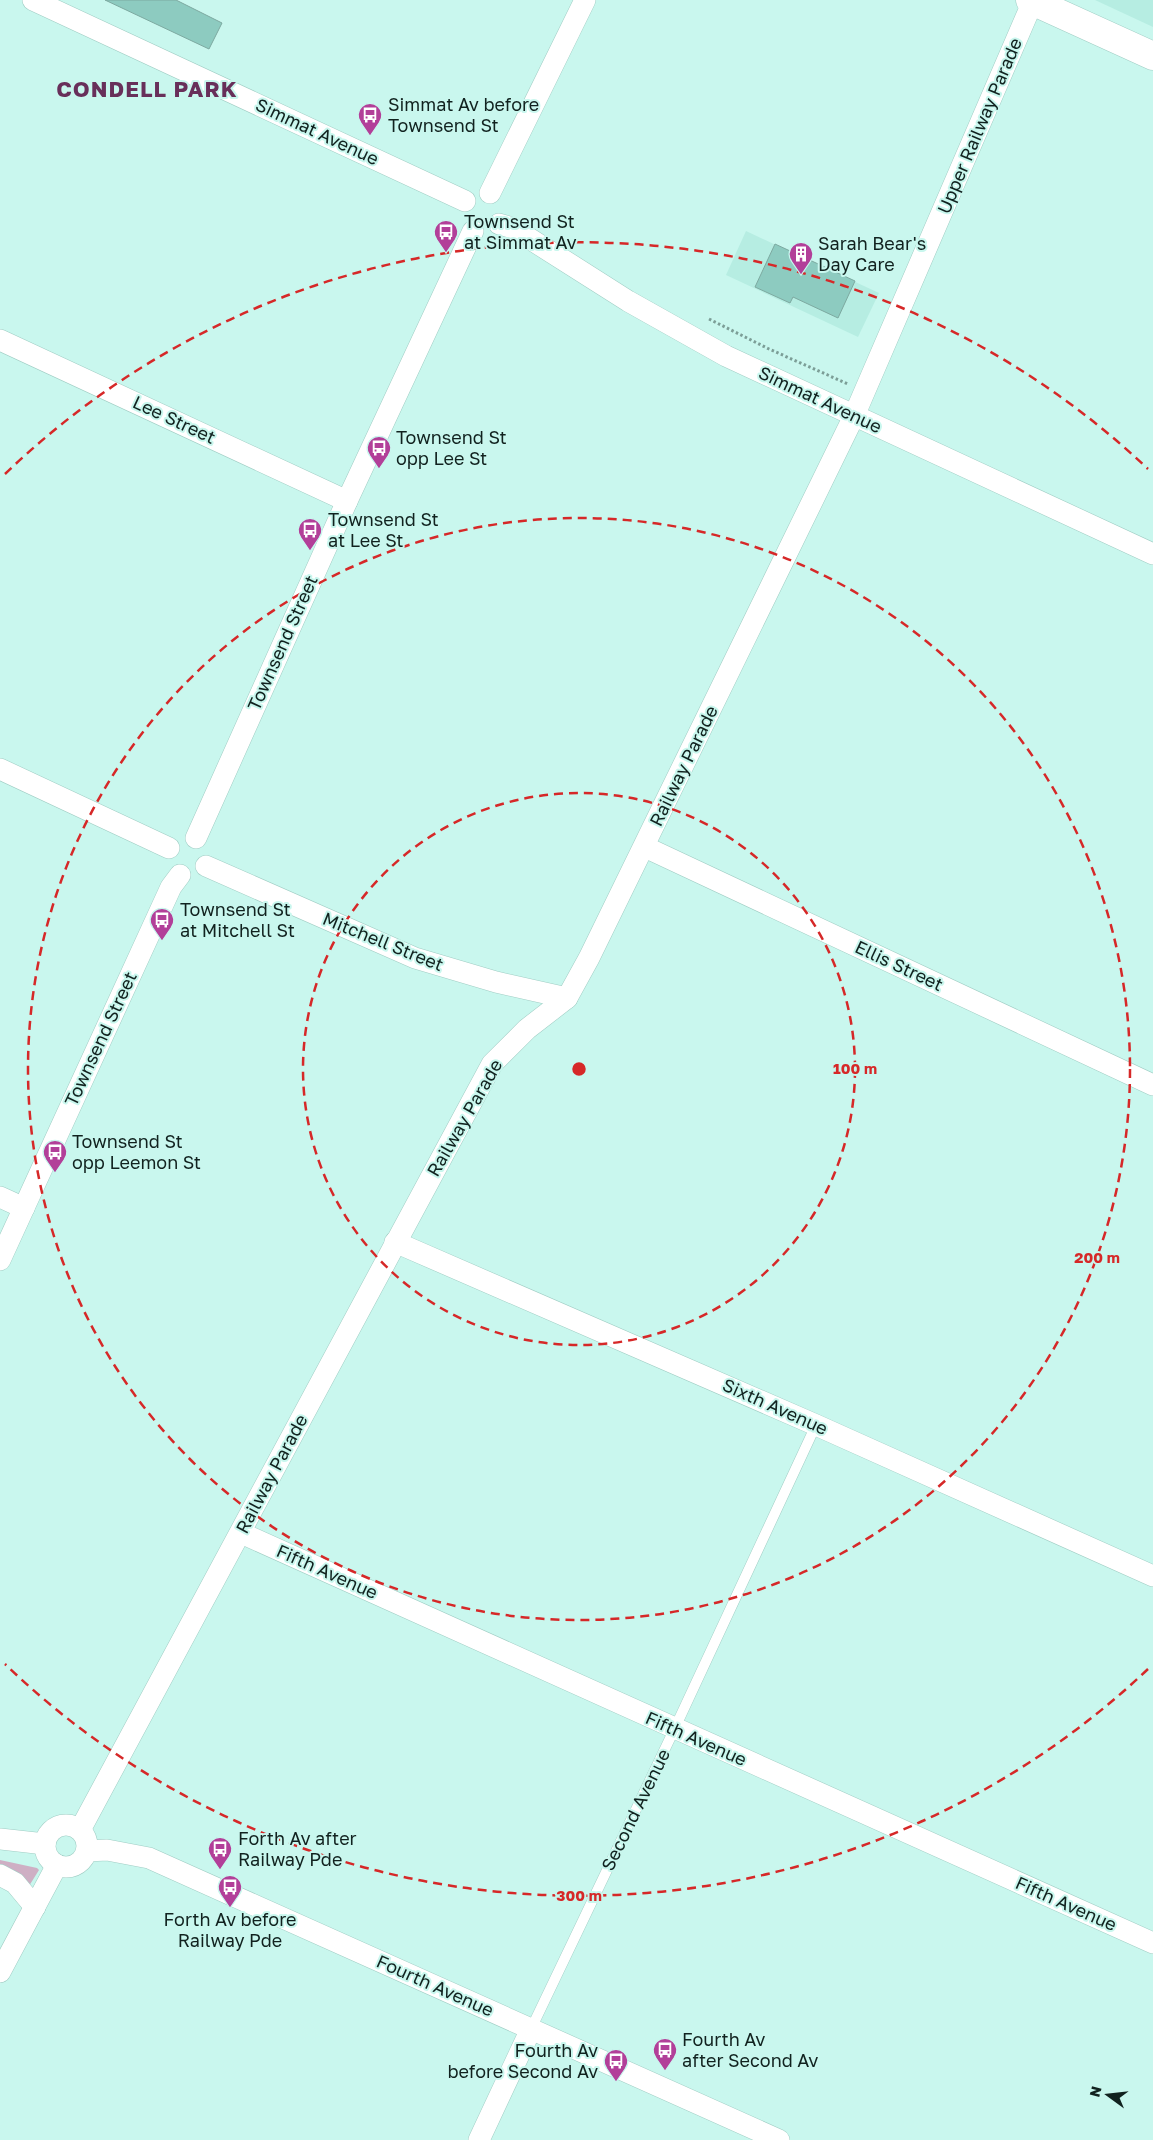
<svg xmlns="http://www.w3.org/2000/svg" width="1153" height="2140" font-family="'Golos Text',sans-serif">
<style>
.built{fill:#b6ede2}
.green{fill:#ceafc4}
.building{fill:#8dcbc0;stroke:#7da9a0}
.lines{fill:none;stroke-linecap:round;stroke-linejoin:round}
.lane-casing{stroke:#a0cdc4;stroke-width:11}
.street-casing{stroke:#a0cdc4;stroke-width:22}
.secondary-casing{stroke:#a0cdc4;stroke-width:29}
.path{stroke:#7c9e97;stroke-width:3;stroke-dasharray:2.5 2.5;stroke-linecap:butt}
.lane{stroke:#fff;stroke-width:10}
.street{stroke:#fff;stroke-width:21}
.secondary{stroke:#fff;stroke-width:28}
.ring{fill:none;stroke:#d62828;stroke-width:2.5;stroke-dasharray:9 6}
.labels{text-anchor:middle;stroke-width:4;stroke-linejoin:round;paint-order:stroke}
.poi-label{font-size:18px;fill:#11221f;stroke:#c9f7ee;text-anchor:start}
.street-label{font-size:18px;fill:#11221f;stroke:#c9f7ee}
.district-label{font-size:22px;font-weight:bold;letter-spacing:1px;fill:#682f5a;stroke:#c9f7ee}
.centre{fill:#d62828;stroke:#c9f7ee;stroke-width:2.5}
.ring-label{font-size:15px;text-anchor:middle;font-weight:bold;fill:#d62828;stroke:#c9f7ee;stroke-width:4;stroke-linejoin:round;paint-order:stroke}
</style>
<rect width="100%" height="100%" fill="#c9f7ee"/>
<!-- built -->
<g class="built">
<polygon points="1095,0 1153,0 1153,27"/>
<polygon points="746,231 879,293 858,337 726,275"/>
</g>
<!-- green -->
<polygon class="green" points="0,1860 37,1868 39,1870 29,1886 0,1866"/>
<!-- building -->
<g class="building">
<polygon points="105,0 176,0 222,23 209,49"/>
<polygon points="775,244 855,281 838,318 793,297 790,303 755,287"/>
</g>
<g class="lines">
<!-- lane casing -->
<g class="lane-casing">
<polyline id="lane" points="531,2029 674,1730 816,1425"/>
</g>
<!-- street casing -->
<g class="street-casing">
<g id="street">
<polyline points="33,0 465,201"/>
<polyline points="490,193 585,0"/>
<polyline points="499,224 513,228 628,301 726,356 1153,554"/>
<polyline points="0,340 347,501"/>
<polyline points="0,769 169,848"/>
<polyline points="196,838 347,501 473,231"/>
<polyline points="645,847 1153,1085"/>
<polyline points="206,866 415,958 496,982 567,998"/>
<polyline points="0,1197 24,1208"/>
<polyline points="395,1242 816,1425 1153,1576"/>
<polyline points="0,1260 171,887 180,875"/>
<polyline points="241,1533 1153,1943"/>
<circle cx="66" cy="1846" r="21"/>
<polyline points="80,1830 492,1064 527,1029 567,998 589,958 854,416 1033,1"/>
<polyline points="0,1839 45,1844"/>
<polyline points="87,1851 107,1850 149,1858 779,2140"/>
<polyline points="0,1875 15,1883 35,1907"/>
<polyline points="0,1972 57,1865"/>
<polyline points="479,2140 531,2029"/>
</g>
</g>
<!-- secondary casing -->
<g class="secondary-casing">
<polyline id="secondary" points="1030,0 1153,56"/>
</g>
<!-- path -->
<polyline class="path" points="709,319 769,349 848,384"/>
<!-- lane -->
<use href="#lane" class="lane"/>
<!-- street -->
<use href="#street" class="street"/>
<!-- secondary -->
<use href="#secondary" class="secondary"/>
</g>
<!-- distance rings -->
<g class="ring">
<circle cx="579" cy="1069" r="276"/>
<circle cx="579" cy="1069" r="551"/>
<path d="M1148 1669A827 827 0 0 1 5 1664M5 474A827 827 0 0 1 1148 469"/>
</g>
<!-- icons -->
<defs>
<g id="bus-pin" transform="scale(1.25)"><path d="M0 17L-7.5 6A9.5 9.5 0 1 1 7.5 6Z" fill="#b23f99" stroke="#c9f7ee"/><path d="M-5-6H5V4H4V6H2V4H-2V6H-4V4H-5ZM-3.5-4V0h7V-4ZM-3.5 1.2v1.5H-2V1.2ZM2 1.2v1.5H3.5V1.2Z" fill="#fff"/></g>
<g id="building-pin" transform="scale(1.25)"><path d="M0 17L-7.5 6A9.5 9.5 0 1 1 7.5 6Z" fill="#b23f99" stroke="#c9f7ee"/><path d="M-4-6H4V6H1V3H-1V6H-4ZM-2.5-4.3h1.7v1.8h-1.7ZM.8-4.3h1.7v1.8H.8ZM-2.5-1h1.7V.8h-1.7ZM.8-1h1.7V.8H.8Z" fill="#fff"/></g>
</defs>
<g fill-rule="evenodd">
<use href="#bus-pin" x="370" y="115"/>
<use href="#bus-pin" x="446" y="232"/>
<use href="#building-pin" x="801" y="254"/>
<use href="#bus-pin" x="379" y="448"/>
<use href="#bus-pin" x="310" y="530"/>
<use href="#bus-pin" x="162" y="920"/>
<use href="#bus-pin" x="55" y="1152"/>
<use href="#bus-pin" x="220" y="1849"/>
<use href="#bus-pin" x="230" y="1887"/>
<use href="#bus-pin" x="665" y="2050"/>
<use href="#bus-pin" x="616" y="2061"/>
</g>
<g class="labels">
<!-- poi labels -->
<g class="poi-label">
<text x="388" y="111">Simmat Av before<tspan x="388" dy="21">Townsend St</tspan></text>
<text x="464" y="228">Townsend St<tspan x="464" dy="21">at Simmat Av</tspan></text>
<text x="818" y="250">Sarah Bear's<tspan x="818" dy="21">Day Care</tspan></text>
<text x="396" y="444">Townsend St<tspan x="396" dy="21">opp Lee St</tspan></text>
<text x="328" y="526">Townsend St<tspan x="328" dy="21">at Lee St</tspan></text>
<text x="180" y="916">Townsend St<tspan x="180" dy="21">at Mitchell St</tspan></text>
<text x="72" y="1148">Townsend St<tspan x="72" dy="21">opp Leemon St</tspan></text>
<text x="238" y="1845">Forth Av after<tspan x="238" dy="21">Railway Pde</tspan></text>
<text x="230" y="1926" text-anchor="middle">Forth Av before<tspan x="230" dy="21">Railway Pde</tspan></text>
<text x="682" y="2046">Fourth Av<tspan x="682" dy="21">after Second Av</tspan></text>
<text x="598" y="2057" text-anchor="end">Fourth Av<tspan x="598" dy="21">before Second Av</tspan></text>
</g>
<!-- street labels -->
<g class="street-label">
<text transform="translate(980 126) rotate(-67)" y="6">Upper Railway Parade</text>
<text transform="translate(317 132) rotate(25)" y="6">Simmat Avenue</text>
<text transform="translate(820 400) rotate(25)" y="6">Simmat Avenue</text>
<text transform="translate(174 420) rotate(25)" y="6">Lee Street</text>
<text transform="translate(283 643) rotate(-66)" y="6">Townsend Street</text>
<text transform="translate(684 766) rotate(-64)" y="6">Railway Parade</text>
<text transform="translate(383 942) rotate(22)" y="6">Mitchell Street</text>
<text transform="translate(899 966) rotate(25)" y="6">Ellis Street</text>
<text transform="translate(101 1039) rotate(-65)" y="6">Townsend Street</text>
<text transform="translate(465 1118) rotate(-60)" y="6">Railway Parade</text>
<text transform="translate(775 1407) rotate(24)" y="6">Sixth Avenue</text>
<text transform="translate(272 1474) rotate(-62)" y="6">Railway Parade</text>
<text transform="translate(327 1572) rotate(24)" y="6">Fifth Avenue</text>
<text transform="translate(696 1739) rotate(24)" y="6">Fifth Avenue</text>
<text transform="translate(636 1810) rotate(-64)" y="6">Second Avenue</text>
<text transform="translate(1066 1904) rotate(24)" y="6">Fifth Avenue</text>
<text transform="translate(435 1986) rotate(24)" y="6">Fourth Avenue</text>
</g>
<!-- district labels -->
<g class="district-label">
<text x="147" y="97">CONDELL PARK</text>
</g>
</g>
<circle cx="579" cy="1069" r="8" class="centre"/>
<g class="ring-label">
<text x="855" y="1074">100 m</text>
<text x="1097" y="1263">200 m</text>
<text x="579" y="1901">300 m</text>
</g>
<!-- north arrow -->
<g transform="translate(1108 2095) rotate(285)" stroke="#c9f7ee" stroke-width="4" paint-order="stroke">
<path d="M0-4L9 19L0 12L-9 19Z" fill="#11221f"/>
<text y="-8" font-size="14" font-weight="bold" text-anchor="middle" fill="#11221f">N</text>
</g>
</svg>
